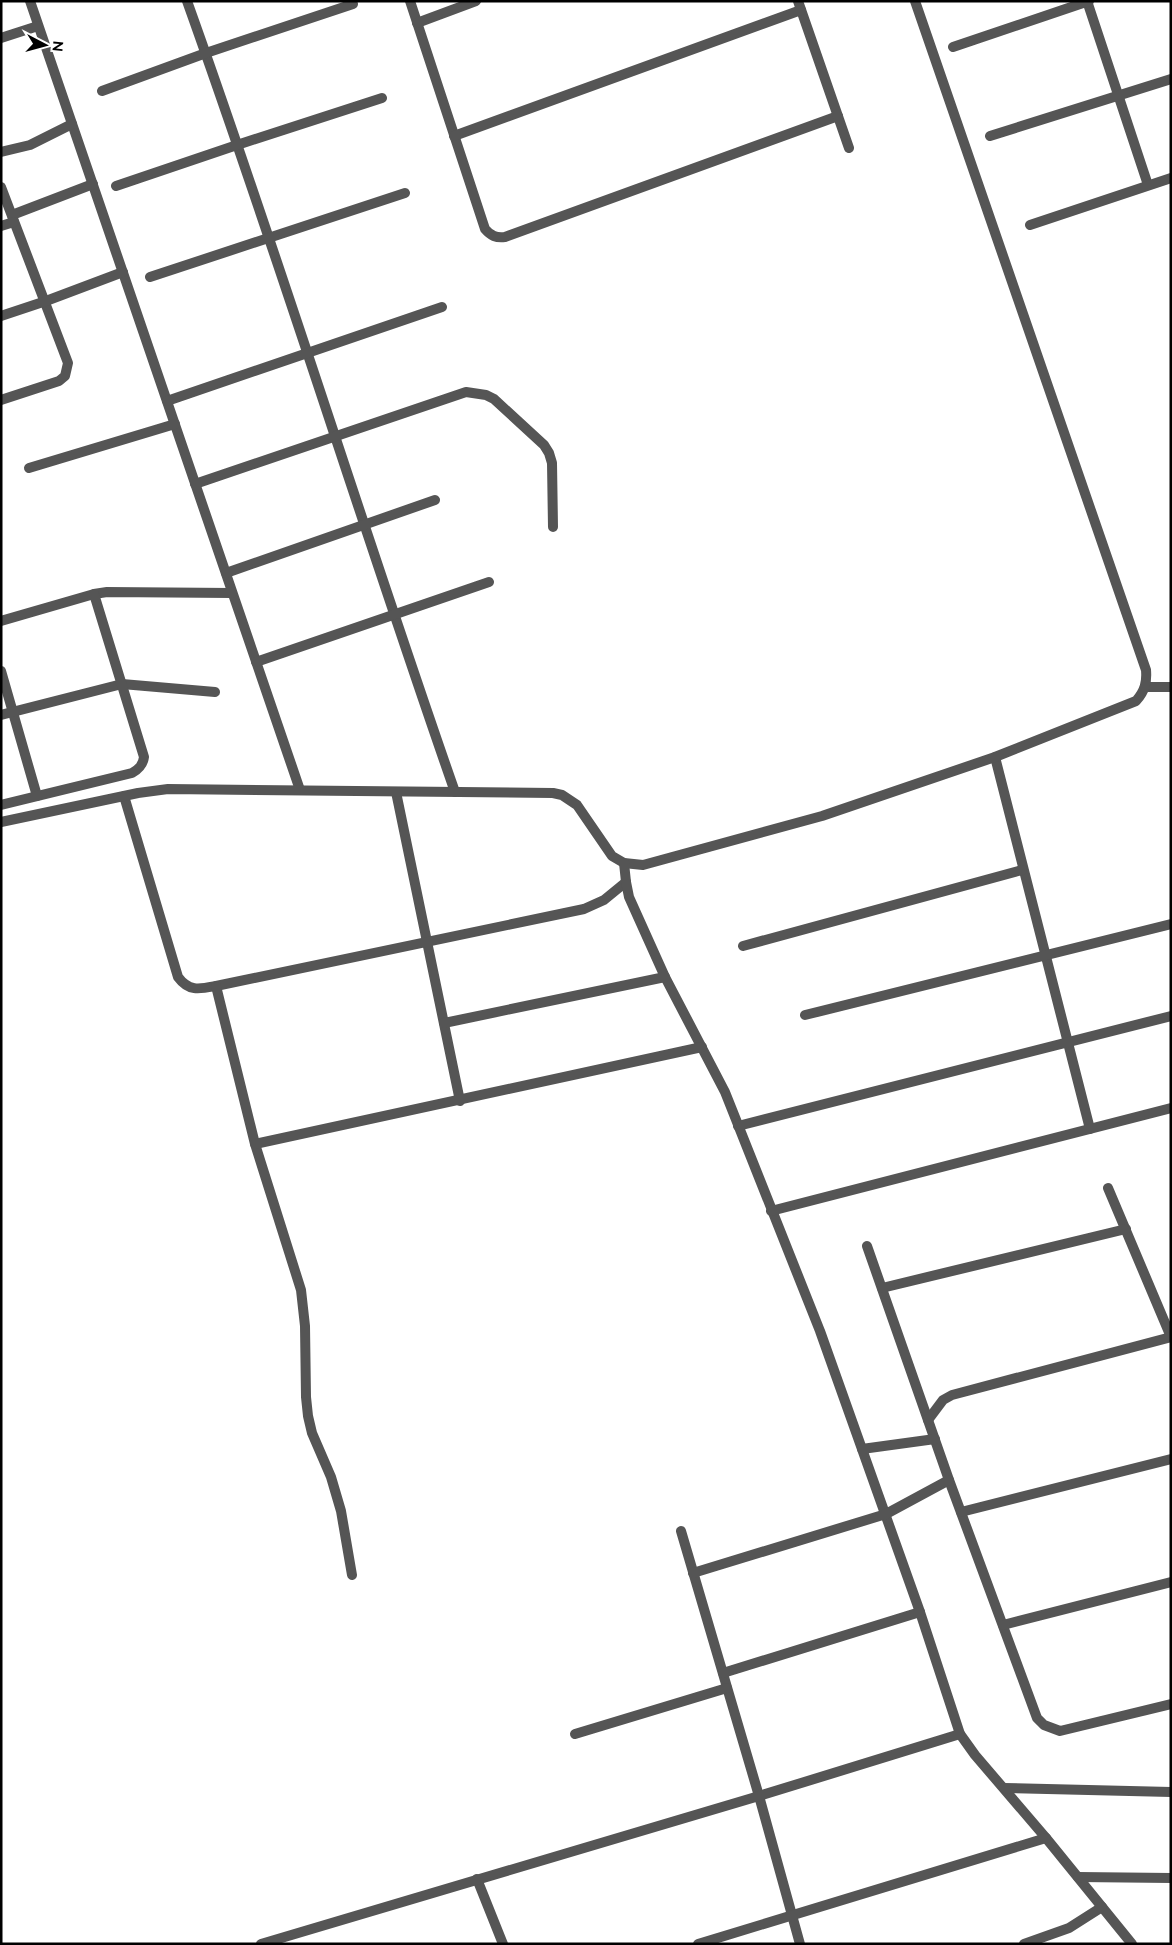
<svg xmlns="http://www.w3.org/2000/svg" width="1172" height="1945" font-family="Raleway,sans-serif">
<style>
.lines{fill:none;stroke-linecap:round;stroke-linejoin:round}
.minor{stroke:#555;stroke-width:10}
</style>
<rect width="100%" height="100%" fill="#fff"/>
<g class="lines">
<!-- minor -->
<g class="minor">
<polyline points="30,1 300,790"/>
<path d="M187,1C281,263 363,529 455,792"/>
<path d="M410,1L485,229C491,236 496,238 505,237L838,116"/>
<polyline points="798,1 849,148"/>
<polyline points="1087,1 1148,185"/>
<polyline points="417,23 476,1"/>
<polyline points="1,38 38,26"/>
<polyline points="953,47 1089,1"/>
<polyline points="102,91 206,53 353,4"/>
<polyline points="454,136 801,10"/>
<polyline points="990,136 1171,79"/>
<polyline points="1,152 30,145 72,124"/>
<polyline points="116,186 237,145 382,98"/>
<polyline points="1,187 68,363 65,376 59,381 1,400"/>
<polyline points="12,215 93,184"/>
<polyline points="1030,225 1171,178"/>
<polyline points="1,226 14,222"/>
<polyline points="150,277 405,193"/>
<polyline points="1,316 46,301 123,272"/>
<polyline points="167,401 442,307"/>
<polyline points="29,468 175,424"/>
<polyline points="195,484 466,392 486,395 494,399 544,445 549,453 552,463 553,527"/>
<polyline points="226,573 435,500"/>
<polyline points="1,621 94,594 107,592 232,593"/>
<polyline points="256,662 489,582"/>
<polyline points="1,671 37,796"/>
<polyline points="1145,687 1171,687"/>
<polyline points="1,715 122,684 215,692"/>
<polyline points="995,757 1090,1129"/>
<polyline points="396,792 460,1101"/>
<path d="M124,796L178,977C189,992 200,989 216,986L584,909L604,900L626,882"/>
<path d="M1,805L132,773C139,769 143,765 144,757L94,594"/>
<path d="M1,822L138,793L168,789L553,793L562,795L577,805L612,856L624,863L643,865L822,816L995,757L1136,701C1145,691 1147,682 1146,670L915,1"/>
<polyline points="624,863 626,882 629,897 665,977 725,1092 820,1331 920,1612 960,1734 975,1755 1046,1838 1132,1944"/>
<polyline points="743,946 1022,870"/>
<polyline points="216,986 255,1144 301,1290 305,1326 306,1397 308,1416 312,1433 331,1477 341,1511 352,1575"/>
<polyline points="805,1015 1171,924"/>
<polyline points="444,1023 665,977"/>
<polyline points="738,1126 1171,1016"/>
<polyline points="255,1144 702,1047"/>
<polyline points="1108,1188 1171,1337"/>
<polyline points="771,1211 1171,1108"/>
<polyline points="867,1246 949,1480 1037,1718 1044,1725 1060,1731 1171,1704"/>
<polyline points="882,1288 1126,1229"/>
<polyline points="928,1420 943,1400 952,1395 1171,1337"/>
<polyline points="862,1449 935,1439"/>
<polyline points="961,1512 1171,1459"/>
<polyline points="681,1531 759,1796 800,1944"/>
<polyline points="693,1573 886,1514 949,1480"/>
<polyline points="1003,1625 1171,1582"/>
<polyline points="723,1673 920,1612"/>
<polyline points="575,1734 727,1688"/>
<polyline points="1004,1788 1171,1792"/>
<polyline points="1078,1877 1171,1878"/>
<polyline points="477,1879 503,1944"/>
<polyline points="261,1944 759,1796 960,1734"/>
<polyline points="698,1944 1046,1838"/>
<polyline points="1024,1944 1069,1928 1102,1907"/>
</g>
</g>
<!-- border -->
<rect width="1172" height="1945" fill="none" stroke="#000000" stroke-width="5"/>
<!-- north arrow -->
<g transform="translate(45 45) rotate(96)" stroke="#ffffff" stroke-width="4" paint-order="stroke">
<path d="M0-4L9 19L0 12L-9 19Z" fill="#000000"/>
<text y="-8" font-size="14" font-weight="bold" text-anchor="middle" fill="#000000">N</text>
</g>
</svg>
